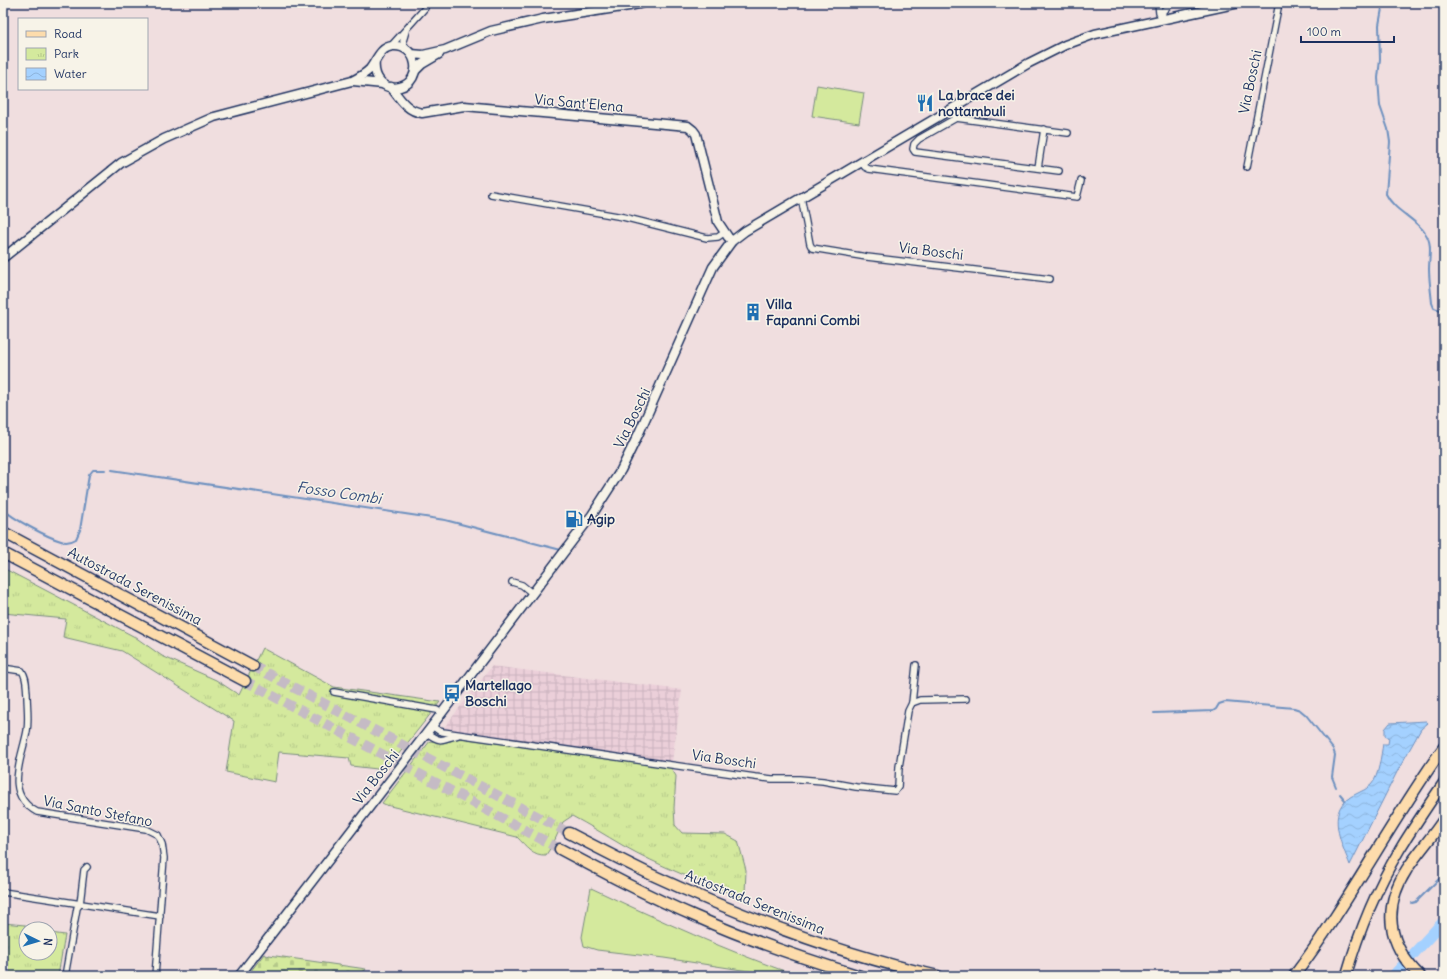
<svg xmlns="http://www.w3.org/2000/svg" width="1447" height="979" font-family="Delius,sans-serif">
<style>
.industrial{fill:url(#industrial-grid)}
.grass{fill:#d4e99d;stroke:#788c7e}
.cemetery{fill:url(#cemetery-stones);stroke:#788c7e}
.park{fill:url(#park-tufts);stroke:#788c7e}
.water{fill:url(#water-waves);stroke:#6d90bf}
.lines{fill:none;stroke-linecap:round;stroke-linejoin:round}
.stream{stroke:#6d90bf;stroke-width:2}
.river{stroke:#a4d1ff;stroke-width:11}
.highway-tunnel{stroke:#c5bbc5;stroke-width:10;stroke-dasharray:10 5;stroke-linecap:butt}
.street-casing{stroke:#1b2f5e;stroke-width:8}
.secondary-casing{stroke:#1b2f5e;stroke-width:11}
.primary-casing{stroke:#1b2f5e;stroke-width:12}
.highway-casing{stroke:#1b2f5e;stroke-width:13}
.street{stroke:#f7f3e8;stroke-width:5.5}
.secondary{stroke:#f7f3e8;stroke-width:8}
.primary{stroke:#fddcac;stroke-width:9}
.highway{stroke:#fddcac;stroke-width:10}
.labels{text-anchor:middle;stroke-width:3;stroke-linejoin:round;paint-order:stroke}
.street-label{font-size:14px;fill:#1b2f5e;stroke:#f7f3e8}
.poi-label{font-size:14px;font-weight:bold;fill:#1b2f5e;stroke:#f7f3e8;text-anchor:start}
.water-label{font-size:15px;font-style:italic;fill:#364f7e;stroke:#f7f3e8}
</style>
<defs>
<pattern id="industrial-grid" width="8" height="8" patternUnits="userSpaceOnUse"><rect width="8" height="8" fill="#ebcfd9"/><path d="M0 4h8M4 0v8" fill="none" stroke="#c9b2bd"/></pattern>
<pattern id="cemetery-stones" width="16" height="16" patternUnits="userSpaceOnUse"><rect width="16" height="16" fill="#d4e99d"/><path d="M2 7V4a2 2 0 0 1 4 0v3zM10 15v-3a2 2 0 0 1 4 0v3z" fill="#b5c88a"/></pattern>
<pattern id="park-tufts" width="24" height="20" patternUnits="userSpaceOnUse"><rect width="24" height="20" fill="#d4e99d"/><path d="M3 7l-1-3M5 7V3M7 7l1-3M15 17l-1-3M17 17v-4M19 17l1-3" fill="none" stroke="#b5c88a"/></pattern>
<pattern id="water-waves" width="16" height="10" patternUnits="userSpaceOnUse"><rect width="16" height="10" fill="#a4d1ff"/><path d="M0 5q4-4 8 0t8 0" fill="none" stroke="#8db4dd"/></pattern>
</defs>
<rect width="100%" height="100%" fill="#f0dedf"/>
<filter id="ink" filterUnits="userSpaceOnUse"><feTurbulence type="fractalNoise" baseFrequency=".025" numOctaves="2"/><feDisplacementMap in="SourceGraphic" scale="8" xChannelSelector="R" yChannelSelector="G"/><feConvolveMatrix kernelMatrix="1 2 1 2 8 2 1 2 1" color-interpolation-filters="sRGB"/></filter>
<g filter="url(#ink)">
<!-- industrial -->
<polygon class="industrial" points="492,666 682,690 672,762 443,729"/>
<!-- grass -->
<g class="grass">
<polygon points="817,85 864,93 859,123 812,116"/>
<path d="M591,888C659,920 727,951 798,976H781L664,958L597,950L584,946L582,937Z"/>
</g>
<!-- cemetery -->
<polygon class="cemetery" points="264,954 268,956 269,955 366,969 361,976 247,976"/>
<!-- park -->
<g class="park">
<polygon points="3,568 135,637 162,656 216,680 239,695 262,648 334,687 440,702 386,770 351,766 349,758 279,752 275,782 226,772 234,721 122,651 63,637 66,619 3,613"/>
<path d="M461,738L671,768L676,776L674,808L675,825L682,833L725,834L738,841L746,870L745,893L740,897C700,882 659,866 622,845C605,835 589,825 572,816L563,822L553,844L546,855C533,856 526,846 517,837L386,805L382,803L430,741L443,743Z"/>
<polygon points="3,923 25,925 26,953 50,953 50,933 65,935 58,976 3,976"/>
</g>
<!-- water -->
<path class="water" d="M1426,721L1428,723L1421,729L1397,772L1350,865C1343,847 1328,818 1345,801C1352,794 1364,792 1371,785C1379,777 1381,754 1383,744H1388L1389,738L1385,736V729L1390,723Z"/>
<g class="lines">
<!-- stream -->
<g class="stream">
<path d="M1383,3L1379,25L1380,59L1378,78L1380,106L1388,129L1390,142L1386,194C1394,211 1415,218 1425,233C1433,243 1429,257 1429,269C1429,280 1431,292 1432,303L1434,308L1444,311"/>
<polyline points="112,470 445,520 561,550"/>
<path d="M3,509C13,519 47,537 61,541C66,543 71,542 76,539L80,530L89,475L93,470H105"/>
<polyline points="1154,713 1213,711 1216,709 1219,704 1225,702 1294,708 1300,710 1306,715 1333,749 1335,755 1332,777 1336,787"/>
<polyline points="1340,794 1345,800"/>
<polyline points="1412,903 1416,902 1444,874"/>
</g>
<!-- river -->
<polyline class="river" points="1393,976 1444,921"/>
<!-- highway-tunnel -->
<g class="highway-tunnel">
<polyline points="253,666 569,833"/>
<polyline points="245,681 560,849"/>
</g>
<!-- street casing -->
<g class="street-casing">
<g id="street">
<polyline points="1158,3 1159,13 1162,19"/>
<polyline points="1162,19 1163,11 1171,3"/>
<polyline points="406,31 403,41 406,49"/>
<polyline points="390,47 425,8 426,3"/>
<polyline points="952,110 956,118 919,139 914,144 913,149 915,152 1059,171"/>
<polyline points="956,118 1068,133"/>
<polyline points="862,163 865,167 869,169 1077,197 1081,181"/>
<polyline points="1247,167 1279,3"/>
<polyline points="1038,168 1044,129"/>
<polyline points="491,194 623,217 707,238 718,237 725,232"/>
<polyline points="801,198 802,202 810,244 812,248 867,257 1050,279"/>
<polyline points="512,582 522,585 533,594"/>
<path d="M3,668L22,671C27,678 26,685 27,694C27,706 29,719 27,731C22,759 3,794 37,812L146,829L158,835L162,844L164,858L155,976"/>
<polyline points="334,692 437,710 442,713"/>
<polyline points="912,703 920,700 966,699"/>
<polyline points="432,726 439,731 443,732 755,777 772,779 799,779 823,781 856,787 895,791 898,787 899,767 908,711 912,703 916,665"/>
<path d="M427,733C442,744 442,739 458,735"/>
<polyline points="3,892 160,916"/>
<polyline points="65,976 77,908 80,904 84,870 87,867"/>
</g>
</g>
<!-- secondary casing -->
<g class="secondary-casing">
<g id="secondary">
<polyline points="411,54 423,55 445,50 491,31 543,19 629,6 643,3"/>
<polyline points="415,71 422,64 439,54"/>
<polyline points="353,81 383,84"/>
<path d="M391,87C400,99 407,111 422,113L464,106L688,126L693,130L696,134L718,222L728,237L732,241"/>
<path d="M3,258L121,163L164,139L214,117L352,81C358,78 365,74 370,69C377,60 380,47 393,46C418,44 424,81 400,87C383,91 373,77 375,61"/>
<polyline points="239,976 432,726 592,515 621,470 639,433 713,267 732,241 745,231 1029,63 1065,45 1095,34 1239,3"/>
</g>
</g>
<!-- primary casing -->
<g class="primary-casing">
<path id="primary" d="M1346,976C1359,931 1376,889 1400,849C1414,826 1429,804 1444,782"/>
</g>
<!-- highway casing -->
<g class="highway-casing">
<g id="highway">
<polyline points="3,532 253,666"/>
<polyline points="3,553 245,681"/>
<path d="M569,833C596,847 623,861 650,874C743,917 838,954 938,976"/>
<path d="M560,849C605,873 650,897 697,917C750,941 805,959 860,976"/>
<path d="M1294,976C1349,903 1391,821 1444,747"/>
<path d="M1420,976C1387,944 1382,908 1407,869C1419,851 1433,836 1444,819"/>
</g>
</g>
<!-- street -->
<use href="#street" class="street"/>
<!-- secondary -->
<use href="#secondary" class="secondary"/>
<!-- primary -->
<use href="#primary" class="primary"/>
<!-- highway -->
<use href="#highway" class="highway"/>
</g>
</g>
<!-- icons -->
<defs>
<g id="restaurant-bare" transform="scale(1.38)"><path d="M-5-6h1v4h1v-4h1v4h1v-4h1v5L-1.5 .5V6h-2V.5L-5-1ZM5-6V6H3V1.5H1.5Q1.5-4 5-6Z" fill="#1f6fb2" stroke="#f7f3e8" stroke-width="2.5" paint-order="stroke"/></g>
<g id="building-bare" transform="scale(1.38)"><path d="M-4-6H4V6H1V3H-1V6H-4ZM-2.5-4.3h1.7v1.8h-1.7ZM.8-4.3h1.7v1.8H.8ZM-2.5-1h1.7V.8h-1.7ZM.8-1h1.7V.8H.8Z" fill="#1f6fb2" stroke="#f7f3e8" stroke-width="2.5" paint-order="stroke"/></g>
<g id="fuel-bare" transform="scale(1.38)"><path d="M-5.5-6h7V0h2V4h1.3V-2.5L3-4.5l.8-.8L6-3V5H2.5V1h-1V6h-7ZM-4.2-4.7v3.2H.2V-4.7Z" fill="#1f6fb2" stroke="#f7f3e8" stroke-width="2.5" paint-order="stroke"/></g>
<g id="bus-bare" transform="scale(1.38)"><path d="M-5-6H5V4H4V6H2V4H-2V6H-4V4H-5ZM-3.5-4V0h7V-4ZM-3.5 1.2v1.5H-2V1.2ZM2 1.2v1.5H3.5V1.2Z" fill="#1f6fb2" stroke="#f7f3e8" stroke-width="2.5" paint-order="stroke"/></g>
</defs>
<g fill-rule="evenodd">
<use href="#restaurant-bare" x="925" y="103"/>
<use href="#building-bare" x="753" y="312"/>
<use href="#fuel-bare" x="574" y="519"/>
<use href="#bus-bare" x="452" y="693"/>
</g>
<g class="labels">
<!-- street labels -->
<g class="street-label">
<text transform="translate(1250 82) rotate(-78)" y="5">Via Boschi</text>
<text transform="translate(579 103) rotate(5)" y="5">Via Sant'Elena</text>
<text transform="translate(931 251) rotate(7)" y="5">Via Boschi</text>
<text transform="translate(632 418) rotate(-64)" y="5">Via Boschi</text>
<text transform="translate(135 586) rotate(28)" y="5">Autostrada Serenissima</text>
<text transform="translate(724 759) rotate(8)" y="5">Via Boschi</text>
<text transform="translate(376 777) rotate(-52)" y="5">Via Boschi</text>
<text transform="translate(98 811) rotate(11)" y="5">Via Santo Stefano</text>
<text transform="translate(755 902) rotate(22)" y="5">Autostrada Serenissima</text>
</g>
<!-- poi labels -->
<g class="poi-label">
<text x="938" y="100">La brace dei<tspan x="938" dy="16">nottambuli</tspan></text>
<text x="766" y="309">Villa<tspan x="766" dy="16">Fapanni Combi</tspan></text>
<text x="587" y="524">Agip</text>
<text x="465" y="690">Martellago<tspan x="465" dy="16">Boschi</tspan></text>
</g>
<!-- water labels -->
<g class="water-label">
<text transform="translate(339 493) rotate(8)" y="5">Fosso Combi</text>
</g>
</g>
<!-- margin -->
<rect width="1447" height="979" fill="none" stroke="#f7f3e8" stroke-width="16"/>
<rect x="8" y="8" width="1431" height="963" fill="none" stroke="#1b2f5e" stroke-width="1.5" filter="url(#ink)"/>
<!-- legend -->
<rect x="18" y="18" width="130" height="72" fill="#f7f3e8" stroke="#9fa5b1"/>
<rect x="26" y="31" width="20" height="6" fill="#fddcac" stroke="#9fa5b1"/>
<text x="54" y="38" font-size="12" fill="#1b2f5e">Road</text>
<rect x="26" y="48" width="20" height="12" fill="url(#park-tufts)" stroke="#9fa5b1"/>
<text x="54" y="58" font-size="12" fill="#1b2f5e">Park</text>
<rect x="26" y="68" width="20" height="12" fill="url(#water-waves)" stroke="#9fa5b1"/>
<text x="54" y="78" font-size="12" fill="#1b2f5e">Water</text>
<!-- north arrow -->
<g transform="translate(38 941) rotate(95)"><circle r="19" fill="#f7f3e8" stroke="#9fa5b1"/>
<path d="M0-3L7 15L0 10L-7 15Z" fill="#1f6fb2"/>
<text y="-6" font-size="11" font-weight="bold" text-anchor="middle" fill="#1b2f5e">N</text>
</g>
<!-- scale -->
<path d="M1301 36v6h93v-6" fill="none" stroke="#1b2f5e" stroke-width="2"/>
<text x="1307" y="36" font-size="12" fill="#1b2f5e" stroke="#f7f3e8" stroke-width="3" paint-order="stroke">100 m</text>
</svg>
